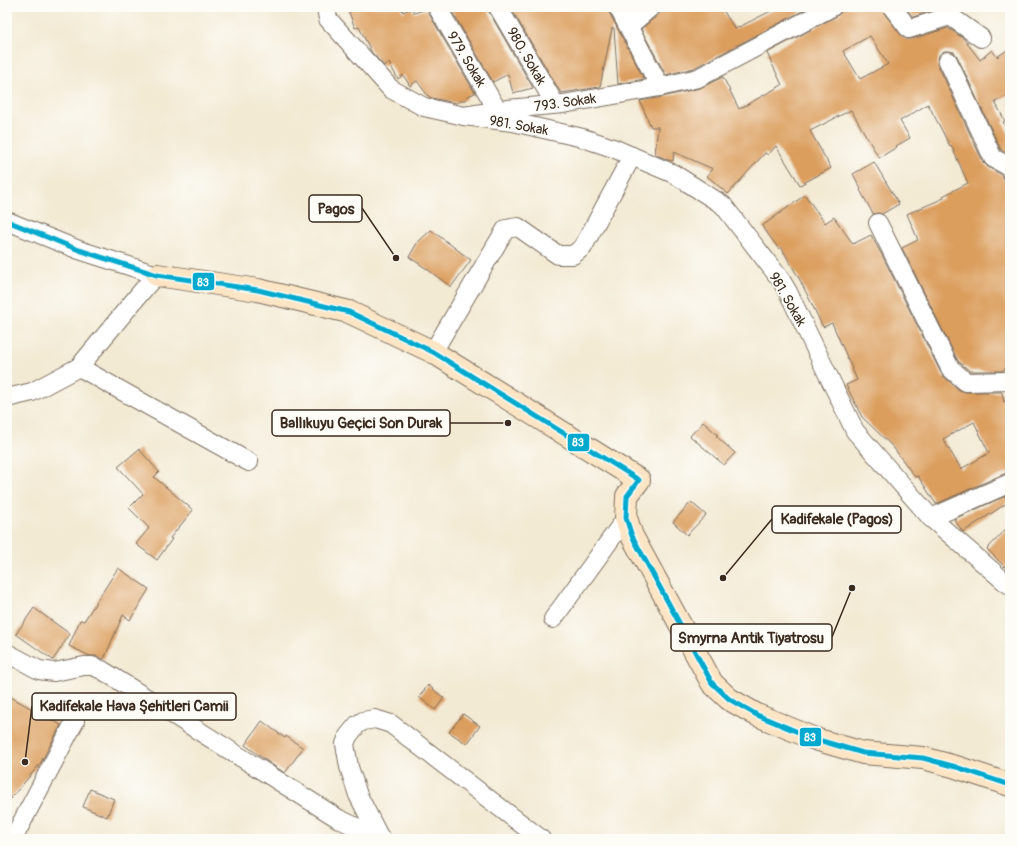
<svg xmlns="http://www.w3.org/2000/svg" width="1017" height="846" font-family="Pangolin,sans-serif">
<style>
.building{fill:#db9e5d;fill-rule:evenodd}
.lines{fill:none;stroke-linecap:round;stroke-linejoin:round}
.street-casing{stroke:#7b6d5e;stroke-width:20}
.secondary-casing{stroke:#7b6d5e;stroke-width:24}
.street{stroke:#fff;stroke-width:18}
.secondary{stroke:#fce5c4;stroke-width:22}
.bus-1-casing{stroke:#fdfcf7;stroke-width:8}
.bus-1{stroke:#00a9ce;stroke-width:5}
.labels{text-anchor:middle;stroke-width:3.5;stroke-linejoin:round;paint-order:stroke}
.street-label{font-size:14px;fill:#3b2a1e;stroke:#fdfcf7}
.leader{fill:none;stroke:#3b2a1e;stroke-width:1.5}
.callout-dot{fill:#3b2a1e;stroke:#fdfcf7;stroke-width:1.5}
.callout{fill:#fdfcf7;stroke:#3b2a1e;stroke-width:1.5}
.callout-label{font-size:15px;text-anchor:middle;font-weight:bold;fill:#3b2a1e}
.line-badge{stroke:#fdfcf7;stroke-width:1.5}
.badge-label{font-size:11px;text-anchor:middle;font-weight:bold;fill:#fff}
</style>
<rect width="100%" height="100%" fill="#fdfcf7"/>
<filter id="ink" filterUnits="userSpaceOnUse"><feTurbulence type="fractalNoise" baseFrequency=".025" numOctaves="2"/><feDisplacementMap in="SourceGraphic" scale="8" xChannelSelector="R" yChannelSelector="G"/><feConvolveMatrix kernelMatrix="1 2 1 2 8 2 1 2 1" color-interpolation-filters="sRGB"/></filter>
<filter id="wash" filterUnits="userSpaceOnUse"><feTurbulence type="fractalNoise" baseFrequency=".012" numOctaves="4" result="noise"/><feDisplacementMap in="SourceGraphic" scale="16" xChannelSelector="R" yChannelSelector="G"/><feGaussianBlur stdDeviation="0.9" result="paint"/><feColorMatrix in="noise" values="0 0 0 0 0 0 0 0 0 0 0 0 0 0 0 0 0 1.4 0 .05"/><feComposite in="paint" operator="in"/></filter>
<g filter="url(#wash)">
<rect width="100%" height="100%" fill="#f3ead4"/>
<g id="blocks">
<!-- building -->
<g class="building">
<polygon points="347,7 401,7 403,12 412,8 414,13 427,9 428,12 475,93 466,97 467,99 456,103 432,98 428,96 417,81 410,86 403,75 398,79 389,63 384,66 372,53 359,27 355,28"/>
<polygon points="452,7 488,7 489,12 533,88 513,93 508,74 493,82 450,8"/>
<polygon points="510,7 608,7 609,12 644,79 618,84 614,28 612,28 600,87 561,93"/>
<polygon points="661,7 721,7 735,29 779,7 810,7 694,68 666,75 641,29 658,15 661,11"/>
<path d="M842,7H882L884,13L901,35L906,39H912L948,28L963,38L980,60L992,50L997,57L1010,48V94L995,102L1005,121L1003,122L1010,136V155L1001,150L957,56L954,52L949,51H944L939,55L938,60V65L983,162L988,167L1002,175L1010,191V366L1001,371H970L958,361L902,248L918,240L907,214L944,198L943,196L968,183L951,145L950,146L928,104L900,121L910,138L896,146L897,147L879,158L851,110L810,131L831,168L800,185L776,146L768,155L765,153L728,194L707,176L713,169L674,152L673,161L668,160L655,154L658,127H651L640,101L662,97L700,88L723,77L739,109L782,85L767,53L837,16L841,12ZM870,36L888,64L860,79L843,51Z"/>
<polygon points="905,7 944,7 913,17"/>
<polygon points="874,162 899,204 882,214 878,213 873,214 860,190 861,189 853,174"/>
<path d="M805,195L825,223L834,217L853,244L871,235L883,257L941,373L943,376L959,390L966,392H1002L1004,402L1010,400V473H1006L936,504L918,476L915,477L893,447L862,417L846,385L857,380L832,323L823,327L800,280L781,247L779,249L762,226ZM974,422L989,453L961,469L943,439Z"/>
<polygon points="431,230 471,260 451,287 427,269 409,257 417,243"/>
<polygon points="703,422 718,435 716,436 735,453 724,465 690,436"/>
<polygon points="139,449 159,472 154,477 193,510 170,538 172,539 157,560 136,544 149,528 129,508 143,494 118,467"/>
<polygon points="1010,494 1010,501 963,532 954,519"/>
<polygon points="691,502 706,515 687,535 673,522"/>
<polygon points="1010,525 1010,572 987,549"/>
<polygon points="118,568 149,589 130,620 123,615 104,659 96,656 90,656 69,646 80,620 84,621"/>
<polygon points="34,608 70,634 53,660 16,634"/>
<polygon points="428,685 444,698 435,710 419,697"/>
<polygon points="7,695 61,725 40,764 7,803"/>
<polygon points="463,714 480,726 467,744 449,732"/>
<polygon points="262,721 285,738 286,736 303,748 285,773 271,764 245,745"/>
<polygon points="90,789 114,799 107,817 83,807"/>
</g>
</g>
</g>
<g filter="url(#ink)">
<use href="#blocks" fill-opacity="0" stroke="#7b6d5e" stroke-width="1"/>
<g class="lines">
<!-- street casing -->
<g class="street-casing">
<g id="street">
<polyline points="326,7 328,19 391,89 424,107 464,116 508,109 563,104 660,87 698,78 832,7"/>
<polyline points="437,7 498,111"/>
<polyline points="498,7 555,104"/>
<polyline points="618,7 660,87"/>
<polyline points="892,7 909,29 950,16 981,38"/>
<polyline points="629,26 651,7"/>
<polyline points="948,61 993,158 1010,167"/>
<polyline points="464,116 513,122 583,138 613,148 674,174 723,205 781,280 788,292 855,431 931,518 1004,581 1010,585"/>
<polyline points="7,221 79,250 157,275 147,285 79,367 32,392 7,398"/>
<polyline points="878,223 950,368 966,382 1010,381"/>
<polyline points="433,352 498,242 506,229 518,227 558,255 573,255 583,247 632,156"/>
<polyline points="79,367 249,462"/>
<polyline points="931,518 1010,483"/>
<polyline points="553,619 626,518"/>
<polyline points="7,653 39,670 54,672 84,666 92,666 102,670 339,819 382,839"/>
<polyline points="380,838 358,795 349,767 345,744 348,736 357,725 363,721 375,719 391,724 541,839"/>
<polyline points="13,839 75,721"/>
</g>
</g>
<!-- secondary casing -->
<g class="secondary-casing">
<polyline id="secondary" points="157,275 258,290 349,312 433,352 639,480 627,496 626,518 632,536 712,683 729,699 757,715 815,739 863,753 923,758 956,767 1010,785"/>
</g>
<!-- street -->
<use href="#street" class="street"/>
<!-- secondary -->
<use href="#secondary" class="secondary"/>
<!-- bus-1 casing -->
<g class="bus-1-casing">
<polyline id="bus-1" points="7,221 79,250 157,275 258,290 349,312 433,352 639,480 627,496 626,518 632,536 712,683 729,699 757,715 815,739 863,753 923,758 956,767 1010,785"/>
</g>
<!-- bus-1 -->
<use href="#bus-1" class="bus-1"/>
</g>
</g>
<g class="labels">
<!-- street labels -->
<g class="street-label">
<text transform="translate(527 56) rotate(60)" y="5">980. Sokak</text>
<text transform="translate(467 59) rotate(59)" y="5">979. Sokak</text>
<text transform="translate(565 102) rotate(-8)" y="5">793. Sokak</text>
<text transform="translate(519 125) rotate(10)" y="5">981. Sokak</text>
<text transform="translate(788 299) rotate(60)" y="5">981. Sokak</text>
</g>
</g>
<!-- callouts -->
<path class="leader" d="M396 258L362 208M508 423L450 423M723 578L772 519M852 588L832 637M25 762L32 706"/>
<g class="callout-dot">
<circle cx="396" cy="258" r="4"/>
<circle cx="508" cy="423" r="4"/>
<circle cx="723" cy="578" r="4"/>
<circle cx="852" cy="588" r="4"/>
<circle cx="25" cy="762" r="4"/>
</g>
<g class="callout">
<rect x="309" y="195" width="53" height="27" rx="4"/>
<rect x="272" y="410" width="178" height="26" rx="4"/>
<rect x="772" y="506" width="129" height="27" rx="4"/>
<rect x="671" y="624" width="161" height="27" rx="4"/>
<rect x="32" y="693" width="204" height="27" rx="4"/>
</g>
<g class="callout-label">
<text x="336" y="214">Pagos</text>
<text x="361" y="428">Ballıkuyu Geçici Son Durak</text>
<text x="837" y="524">Kadifekale (Pagos)</text>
<text x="751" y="643">Smyrna Antik Tiyatrosu</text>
<text x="134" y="711">Kadifekale Hava Şehitleri Camii</text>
</g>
<g class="line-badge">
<rect x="192" y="272" width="23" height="19" rx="4" fill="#00a9ce"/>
<rect x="567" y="433" width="23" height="19" rx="4" fill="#00a9ce"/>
<rect x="799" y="727" width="23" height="20" rx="4" fill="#00a9ce"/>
</g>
<g class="badge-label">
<text x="203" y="286">83</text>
<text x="578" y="446">83</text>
<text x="810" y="741">83</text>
</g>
<!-- margin -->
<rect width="1017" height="846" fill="none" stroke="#fdfcf7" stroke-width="24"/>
</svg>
